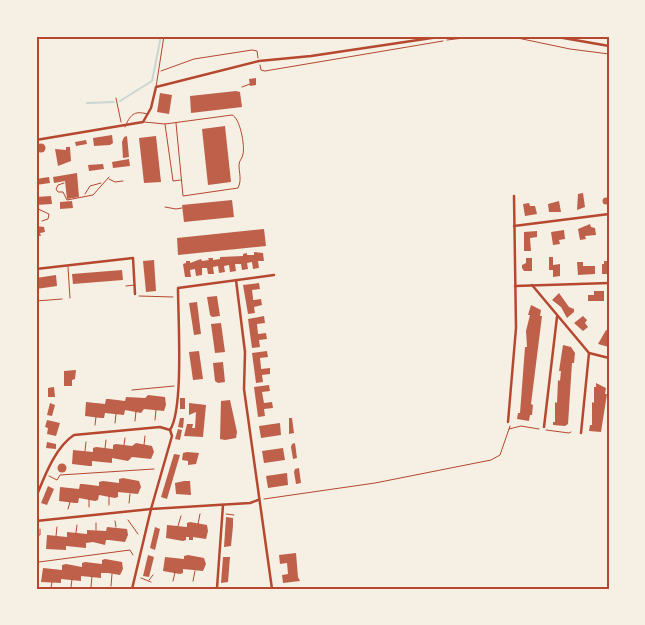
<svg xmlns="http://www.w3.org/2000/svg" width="645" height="625" font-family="'Space Grotesk',sans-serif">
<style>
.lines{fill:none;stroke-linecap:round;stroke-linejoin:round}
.stream{stroke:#c9d6d2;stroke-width:2}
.building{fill:#bf614a}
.path{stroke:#b5482f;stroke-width:1}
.service{stroke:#b5482f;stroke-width:1}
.minor{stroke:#b5482f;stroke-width:2.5}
.neatline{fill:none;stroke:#b5482f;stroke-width:2}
</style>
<rect width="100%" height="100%" fill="#f6efe4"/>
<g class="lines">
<!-- stream -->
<g class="stream">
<polyline points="120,101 152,81 161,36"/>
<polyline points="87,103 114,102"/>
</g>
</g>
<!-- building -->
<g class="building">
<polygon points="256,78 256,85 250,86 249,79"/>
<polygon points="236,91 240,92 242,107 191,113 190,96"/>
<polygon points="160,93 172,95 169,114 157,112"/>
<polygon points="225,126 231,182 208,185 202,129"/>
<polygon points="112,135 113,143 110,145 94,146 93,138"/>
<polygon points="127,136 129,157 123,158 122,142 124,137"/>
<polygon points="156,136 161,182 144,183 139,138"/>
<polygon points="86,140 87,144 76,146 75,142"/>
<circle cx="41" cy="148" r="4.5"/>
<polygon points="66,147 70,147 71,161 58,166 55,149 66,150"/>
<polygon points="129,159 130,166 113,168 112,162"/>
<polygon points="103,164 104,169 89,171 88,165"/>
<polygon points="77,173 79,197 67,199 65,181 54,183 53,177"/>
<polygon points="49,177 50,183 36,185 36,179"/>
<polygon points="583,193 585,207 577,210 578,194"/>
<polygon points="51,196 52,204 36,205 36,197"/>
<circle cx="606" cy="201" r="3.5"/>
<polygon points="232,200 234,217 184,222 182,205"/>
<polygon points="72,201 73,208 60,209 60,202"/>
<polygon points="559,201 561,212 549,212 548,204"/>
<polygon points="529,203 530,206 535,206 537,214 525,216 523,204"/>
<polygon points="590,224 591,227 595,228 596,235 585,236 586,239 580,240 578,229"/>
<polygon points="36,226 44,227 45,232 40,233 41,236 36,236"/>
<polygon points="264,229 266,246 178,255 177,238"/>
<polygon points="564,230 565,239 559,240 560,244 553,245 551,232"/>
<polygon points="537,231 537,237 530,238 531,251 524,251 524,232"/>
<polygon points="254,252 263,253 264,261 258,261 259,268 253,269 252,262 247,263 248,269 242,270 241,264 235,264 236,271 230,272 229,265 224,266 225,272 219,273 218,266 213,267 214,274 208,274 207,268 202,268 202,275 196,276 195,269 190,270 191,277 185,277 183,264 186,263 186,261 190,261 190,263 201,259 202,261 209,260 208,258 213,258 213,260 220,259 220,257 243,256 243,254 247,253 247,255 254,255"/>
<polygon points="549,257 553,257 553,265 560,264 560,276 553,277 553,270 549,270"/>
<polygon points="526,258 532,258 532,271 524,271 522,268 522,265 526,263"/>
<polygon points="154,260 156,291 146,292 143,261"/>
<polygon points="604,261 609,261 608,274 602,274 602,264 604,264"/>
<polygon points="577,262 583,262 583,266 595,266 595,274 578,275"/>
<polygon points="122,270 123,280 73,284 72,274"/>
<polygon points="56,275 57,286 36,289 36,278"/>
<polygon points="259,283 260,289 252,290 253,298 253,300 261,299 262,305 254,307 255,313 248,314 243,285"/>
<polygon points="594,291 604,291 604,301 588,301 588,295 594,295"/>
<polygon points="559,293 569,307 574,309 574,312 567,318 561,307 552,300"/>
<polygon points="217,296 220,316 212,317 210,315 207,297"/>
<polygon points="197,302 201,334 194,335 189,303"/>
<polygon points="531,305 541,310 540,316 542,316 531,404 533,405 532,415 530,415 529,421 517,419 518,413 520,413 525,347 527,347 526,331 530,315 528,315"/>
<polygon points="264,316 265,323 257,324 258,334 266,333 267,339 259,340 260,347 252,348 248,319"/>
<polygon points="583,316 587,320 585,323 588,327 583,331 574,323"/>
<polygon points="221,323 225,352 215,353 211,324"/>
<polygon points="606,330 609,331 609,347 598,344"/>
<polygon points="563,345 571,347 575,353 574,363 572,363 568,424 565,426 553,425 553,422 555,422 555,402 557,403 558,380 560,381 561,371 559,371"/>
<polygon points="199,351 203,379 193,380 189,352"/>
<polygon points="267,351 268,357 260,358 261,367 261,369 270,368 270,374 262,375 263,382 256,383 252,353"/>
<polygon points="223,362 225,382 218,383 215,381 213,363"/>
<polygon points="76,370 75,379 72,380 72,386 64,386 64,371"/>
<polygon points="596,383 606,388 605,394 607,394 601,432 589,431 590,425 592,425 592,402 594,403 594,387 596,387"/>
<polygon points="269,385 270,391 262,392 264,403 272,402 273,408 264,409 265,416 258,417 254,387"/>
<polygon points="54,387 55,397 48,397 48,388"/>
<polygon points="148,395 165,397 166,405 164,411 144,409 141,413 125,410 124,415 105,413 104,418 101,418 85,416 86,402 105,404 106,399 109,399 125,401 126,397 145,398"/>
<rect x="180" y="398" width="5" height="11"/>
<polygon points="230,400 237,432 236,438 225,440 220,439 221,401"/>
<polygon points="50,403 55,405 52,416 47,415"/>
<polygon points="189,403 206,405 203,437 184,436 187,424 193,424 192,428 195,428 196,412 189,415"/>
<polygon points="180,418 184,418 183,428 178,427"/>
<polygon points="289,418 292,418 294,433 289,434"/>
<polygon points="47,420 60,423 56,436 47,434 48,428 45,427"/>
<polygon points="280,423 281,435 261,438 259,426"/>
<polygon points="178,429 182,430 180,440 175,439"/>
<polygon points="47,442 56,444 56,449 46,448"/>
<polygon points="136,443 152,446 154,452 151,459 132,457 128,461 112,458 112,463 92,461 92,466 89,466 72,464 73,450 93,452 93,448 96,447 113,449 113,445 116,444 132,446"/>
<polygon points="295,443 297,458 293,459 291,447 292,444"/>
<polygon points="283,448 285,460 264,463 262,451"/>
<polygon points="187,452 199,453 196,464 188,465 188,461 182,460 183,453"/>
<polygon points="174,454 180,455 167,499 161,497"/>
<circle cx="62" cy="468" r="4.5"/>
<polygon points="299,468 301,483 296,484 294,472 295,469"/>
<polygon points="287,473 288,485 268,488 266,476"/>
<polygon points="123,478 139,481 141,487 138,494 118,492 118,497 115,498 99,495 98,500 95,501 79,498 78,503 75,503 59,501 60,487 79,489 80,484 83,484 99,486 99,482 103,481 119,483 119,479"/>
<polygon points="184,481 190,481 191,495 176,494 175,483"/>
<polygon points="48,486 54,489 47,505 41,503"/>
<polygon points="226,517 233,518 233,526 231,546 224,547"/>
<polygon points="190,522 207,525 208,531 206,539 193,537 193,540 189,540 189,537 186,537 186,540 183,541 166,538 167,525 187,527 187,523"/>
<polygon points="107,527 127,529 128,535 125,542 109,540 106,540 105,545 93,542 86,543 86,548 66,546 66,550 46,549 47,535 67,537 67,532 87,534 87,530 106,531"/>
<polygon points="155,527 160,529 155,550 150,548"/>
<polygon points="296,553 298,577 300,581 283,583 282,575 288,574 287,563 280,564 279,555"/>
<polygon points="148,555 154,557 149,577 143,576"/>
<polygon points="188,555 204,558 206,564 203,571 183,569 183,573 180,574 163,571 165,557 184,559 184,556"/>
<polygon points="223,557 230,557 228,582 221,583"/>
<polygon points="105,559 122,562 123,569 120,575 108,573 101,573 101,578 81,576 81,581 61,579 61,583 41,582 43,568 62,570 62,565 66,564 82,567 82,563 85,562 102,564 102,560"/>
</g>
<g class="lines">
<!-- path -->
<g class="path">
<polyline points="508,36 570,49 609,54"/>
<polyline points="447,40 481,36"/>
<polyline points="260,65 261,70 265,71 443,41"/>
<polyline points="161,71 194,59 252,50 257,51 258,58"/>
<polyline points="242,87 250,84"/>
<polyline points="116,98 121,122"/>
<polyline points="109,179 115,182 123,181"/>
<polyline points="64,183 58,185 56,189 58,192 63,192 67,200 93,195 109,177"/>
<polyline points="85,194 90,186 101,183"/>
<polyline points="165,207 176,209 182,208"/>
<polyline points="36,208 49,214 48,219 42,221"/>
<polyline points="139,296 173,297"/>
<polyline points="36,301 62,299"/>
<polyline points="132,390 174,386"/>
<polyline points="155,420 156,410"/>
<polyline points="135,421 136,411"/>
<polyline points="115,423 116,414"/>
<polyline points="95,425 96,417"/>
<polyline points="509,429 521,426 539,429"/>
<polyline points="546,430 569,433 571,432"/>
<polyline points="124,445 125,438"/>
<polyline points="144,445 145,436"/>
<polyline points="105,448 106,440"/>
<polyline points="85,451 86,442"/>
<polyline points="49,476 57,480 60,475 154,469"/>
<polyline points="264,499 375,483 491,460 500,455 510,426"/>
<polyline points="129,503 130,494"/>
<polyline points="109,505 109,497"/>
<polyline points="89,507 89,499"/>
<polyline points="68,509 70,502"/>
<polyline points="226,514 234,515"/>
<polyline points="128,520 138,534"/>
<polyline points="115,521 116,527"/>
<polyline points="198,524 200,514"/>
<polyline points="178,526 181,516"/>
<polyline points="96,530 96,523"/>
<polyline points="76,533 77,525"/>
<polyline points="36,535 40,535 40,529"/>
<polyline points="56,536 57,527"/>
<polyline points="39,562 130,550 133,555"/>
<polyline points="141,578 151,582"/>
<polyline points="149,580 153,575"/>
<polyline points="173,581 175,572"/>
<polyline points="193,581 195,571"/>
<polyline points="111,586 112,574"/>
<polyline points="71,587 72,579"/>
<polyline points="91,587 92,576"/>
<polyline points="51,588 52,582"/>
</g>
<!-- service -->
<g class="service">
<polyline points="156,87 164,36"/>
<path d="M144,122L165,124L232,115C240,118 245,145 243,154C243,158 239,160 239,165C239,173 242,180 238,188L183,196L176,123"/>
<polyline points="165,124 173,181 181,180"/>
<path d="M125,127C130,115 134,110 147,114"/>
<polyline points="68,267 70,298"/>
<polyline points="126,286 135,285"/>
</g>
<!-- minor -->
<g class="minor">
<polyline points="552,36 609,46"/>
<polyline points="36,140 143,122 151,108 156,87 259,61 311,56 445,36"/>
<polyline points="514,226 609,214"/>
<polyline points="36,269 133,258 135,294"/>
<polyline points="236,280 245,352 244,389 272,589"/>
<polyline points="532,285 589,353 609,358"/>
<polyline points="515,286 609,283"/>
<polyline points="508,422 516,328 514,196"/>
<polyline points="544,427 557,317"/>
<path d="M170,430C184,409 178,317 178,288L274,275"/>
<polyline points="581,433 589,353"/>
<path d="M36,497C44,478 55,447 74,435L160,427L170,430L172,436L151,509L132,589"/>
<polyline points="36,521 151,509 250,503 258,500"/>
<polyline points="187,589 217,588 223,505"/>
</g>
</g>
<!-- border -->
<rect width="645" height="625" fill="none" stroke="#f6efe4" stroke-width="75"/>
<rect x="38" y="38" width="570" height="550" class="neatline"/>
</svg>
